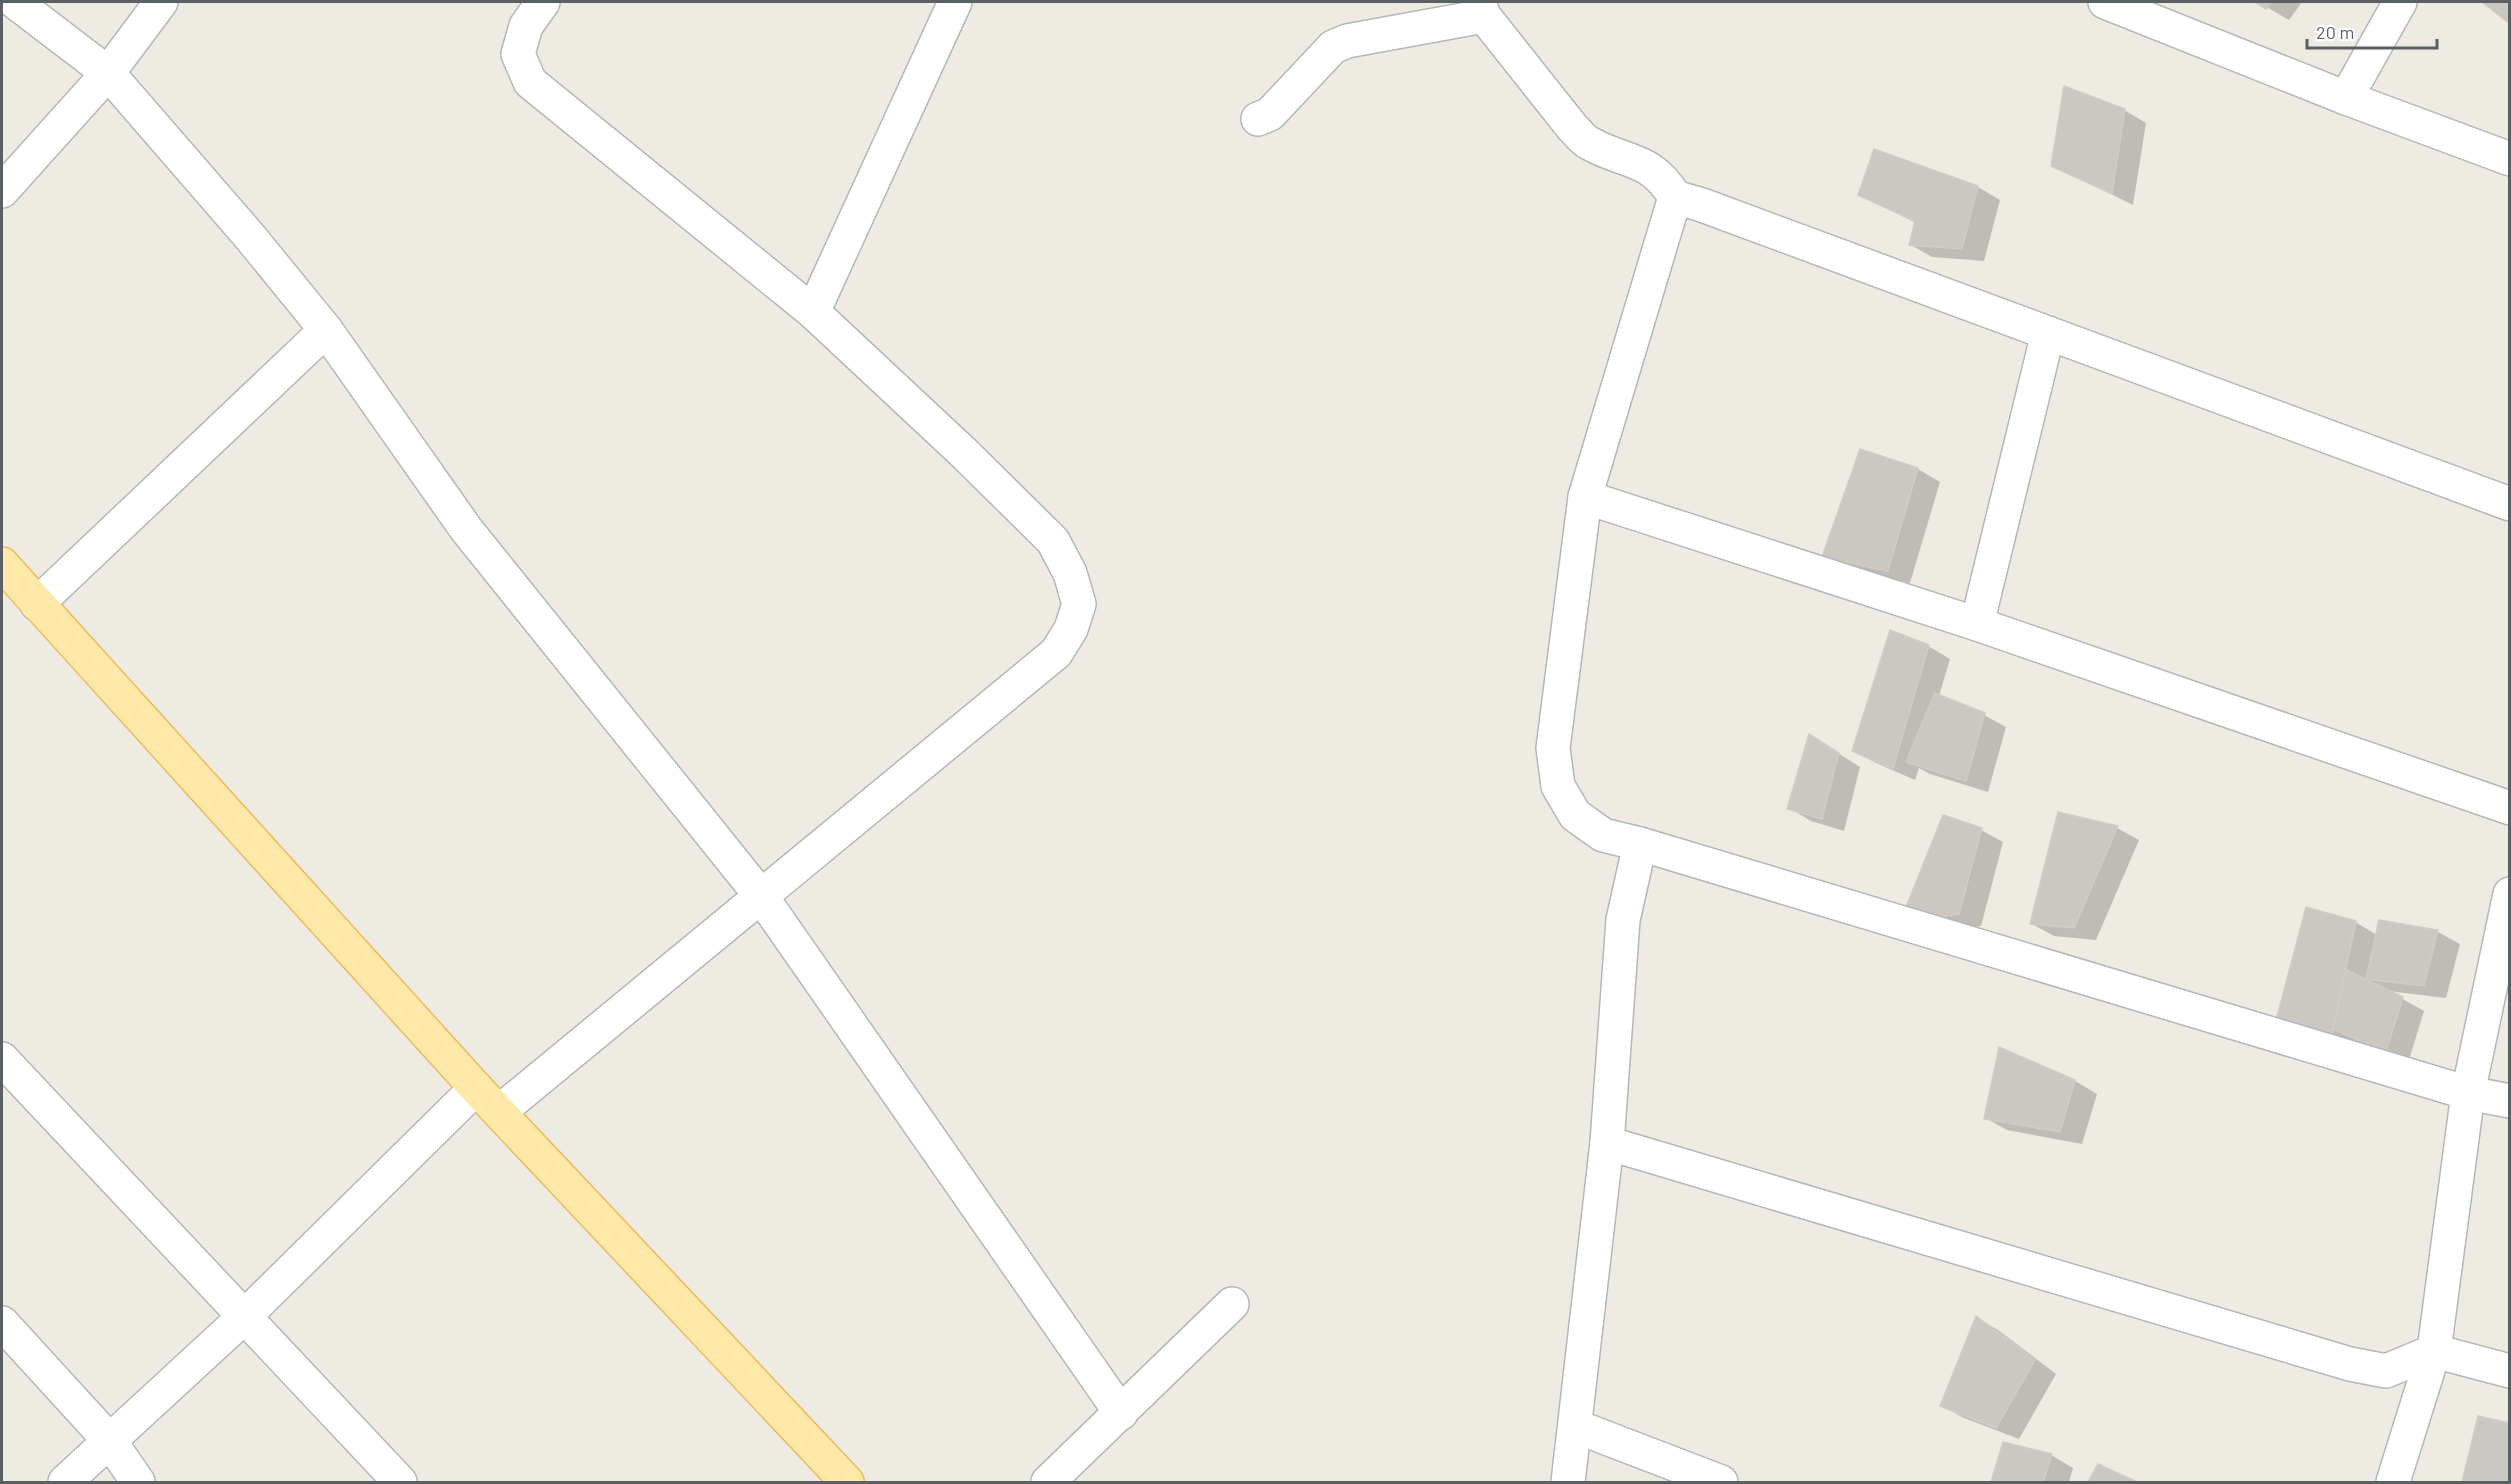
<svg xmlns="http://www.w3.org/2000/svg" width="2511" height="1484" font-family="Barlow,sans-serif">
<style>
.shadow{fill:#0003}
.building{fill:#cbc7c3;stroke:#d2ccc2;stroke-width:1.5}
.lines{fill:none;stroke-linecap:round;stroke-linejoin:round}
.street-casing{stroke:#b4b7ba;stroke-width:36}
.primary-casing{stroke:#efb95b;stroke-width:36}
.street{stroke:#fff;stroke-width:33}
.primary{stroke:#fee9a9;stroke-width:33}
</style>
<rect width="100%" height="100%" fill="#eeebe3"/>
<!-- shadow -->
<g class="shadow">
<polygon points="2258,2 2302,2 2289,20"/>
<polygon points="2124,110 2146,123 2133,205 2053,165"/>
<polygon points="1978,187 2000,200 1984,261 1932,257 1911,245 1916,223 1860,195"/>
<polygon points="1861,451 1918,469 1940,482 1910,583 1845,569 1824,556"/>
<polygon points="1928,646 1950,659 1939,696 1984,715 2006,727 1988,792 1930,774 1919,768 1915,780 1876,763 1854,751"/>
<polygon points="1831,749 1860,767 1844,831 1811,821 1789,808"/>
<polygon points="2117,828 2139,840 2096,940 2054,936 2032,924"/>
<polygon points="1981,830 2003,842 1981,926 1924,933"/>
<polygon points="2355,922 2377,935 2380,922 2438,932 2460,944 2446,998 2388,991 2424,1011 2408,1063 2355,1040 2351,1061 2297,1044"/>
<polygon points="2075,1081 2097,1094 2082,1144 2007,1130 1985,1118"/>
<polygon points="1977,1318 1998,1330 2056,1374 2019,1439 1964,1418 1942,1406"/>
<polygon points="2479,1418 2510,1424 2510,1482 2464,1482"/>
<polygon points="2004,1443 2051,1455 2073,1468 2069,1482 1992,1482"/>
<polygon points="2098,1466 2133,1482 2090,1482"/>
</g>
<!-- building -->
<g class="building">
<polygon points="2255,2 2271,2 2266,9"/>
<polygon points="2482,2 2510,2 2510,24"/>
<polygon points="2064,86 2125,109 2112,194 2051,166"/>
<polygon points="1874,149 1978,186 1962,249 1909,245 1915,221 1858,195"/>
<polygon points="1860,449 1918,468 1888,571 1822,557"/>
<polygon points="1890,630 1929,645 1893,769 1852,751"/>
<polygon points="1935,693 1985,713 1966,781 1906,762"/>
<polygon points="1809,734 1839,753 1822,819 1787,809"/>
<polygon points="2058,812 2118,826 2074,928 2030,924"/>
<polygon points="1943,815 1982,828 1959,914 1900,922"/>
<polygon points="2306,907 2356,921 2329,1050 2273,1032"/>
<polygon points="2379,920 2438,930 2424,986 2366,979"/>
<polygon points="2346,970 2403,997 2386,1052 2333,1029"/>
<polygon points="1999,1047 2075,1080 2060,1132 1984,1119"/>
<polygon points="1976,1316 2035,1360 1996,1428 1940,1406"/>
<polygon points="2478,1416 2510,1423 2510,1482 2462,1482"/>
<polygon points="2003,1442 2052,1454 2043,1482 1991,1482"/>
<polygon points="2098,1464 2137,1482 2088,1482"/>
</g>
<g class="lines">
<!-- street casing -->
<g class="street-casing">
<g id="street">
<polyline points="15,2 108,73 251,238 326,330 466,529 761,896 1121,1413"/>
<path d="M1479,2L1484,16L1572,127C1577,132 1583,140 1589,143C1626,164 1650,156 1675,197L1702,205L2510,504"/>
<polyline points="2105,2 2346,98 2510,159"/>
<polyline points="2346,98 2400,2"/>
<polyline points="1258,119 1270,114 1333,47 1347,41 1484,16"/>
<polyline points="2,191 108,73 161,2"/>
<polyline points="1675,197 1585,497 1553,748 1558,786 1575,815 1603,835 1640,844 2468,1093 2510,1101"/>
<polyline points="813,312 955,2"/>
<polyline points="1585,497 1977,624 2510,808"/>
<polyline points="37,604 326,330"/>
<polyline points="1977,624 2048,333"/>
<polyline points="2,1059 400,1482"/>
<polyline points="499,1112 1056,653 1071,629 1079,604 1070,573 1053,541 965,454 813,312 530,82 518,54 526,26 543,2"/>
<polyline points="1607,1143 2350,1364 2386,1371 2434,1351 2510,1371"/>
<polyline points="2,1323 109,1440 138,1482"/>
<polyline points="1575,1426 1721,1482"/>
<polyline points="65,1482 244,1317 476,1088"/>
<polyline points="1048,1482 1232,1304"/>
<polyline points="1568,1482 1607,1143 1623,920 1640,844"/>
<polyline points="2393,1482 2434,1351 2468,1093 2510,894"/>
</g>
</g>
<!-- primary casing -->
<g class="primary-casing">
<polyline id="primary" points="2,564 476,1088 847,1482"/>
</g>
<!-- street -->
<use href="#street" class="street"/>
<!-- primary -->
<use href="#primary" class="primary"/>
</g>
<!-- border -->
<rect width="2511" height="1484" fill="none" stroke="#5b6064" stroke-width="6"/>
<!-- scale -->
<path d="M2307 39v9h130v-9" fill="none" stroke="#5b6064" stroke-width="3"/>
<text x="2316" y="39" font-size="18" fill="#5b6064" stroke="#ffffff" stroke-width="4.5" paint-order="stroke">20 m</text>
</svg>
